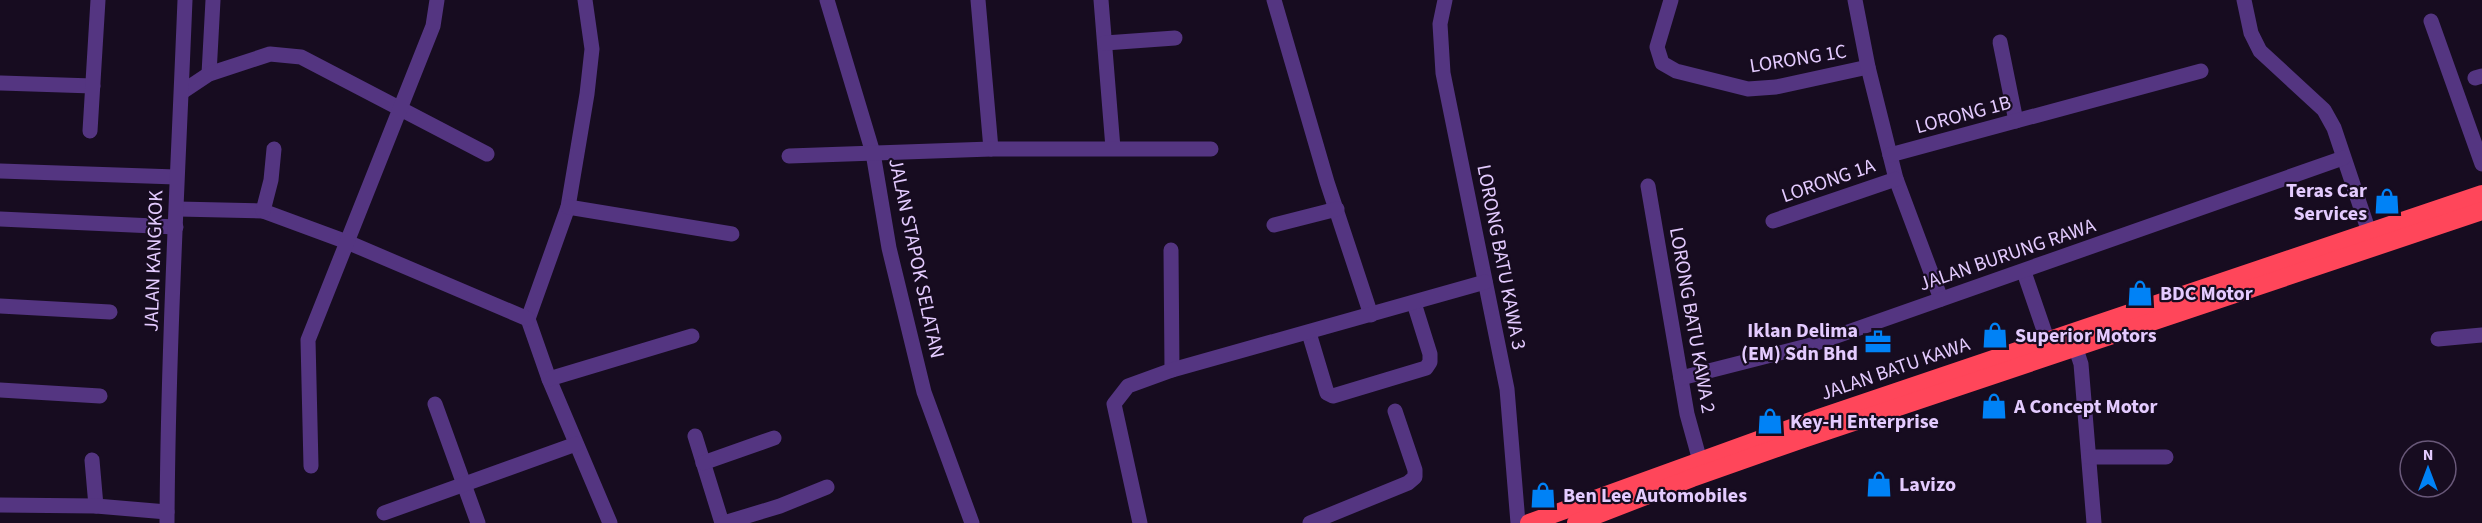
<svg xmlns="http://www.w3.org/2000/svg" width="2482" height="523" font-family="'Source Sans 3',sans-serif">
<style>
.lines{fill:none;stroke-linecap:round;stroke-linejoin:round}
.minor{stroke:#543581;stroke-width:15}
.highway{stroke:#ff465a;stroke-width:18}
.labels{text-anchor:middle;stroke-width:4.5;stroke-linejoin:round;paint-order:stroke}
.street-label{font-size:20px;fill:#e4cbff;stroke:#170c20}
.poi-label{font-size:20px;font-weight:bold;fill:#e4cbff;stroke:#170c20;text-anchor:start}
</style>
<rect width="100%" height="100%" fill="#170c20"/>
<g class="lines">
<!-- minor -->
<g class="minor">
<polyline points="585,0 592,49 587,94 568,207 528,319 549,379 610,523"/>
<polyline points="827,0 873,153 889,248 924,392 972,523"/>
<polyline points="978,0 991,149"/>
<polyline points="1101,0 1113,148"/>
<polyline points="1274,0 1327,182 1371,315"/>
<polyline points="1445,0 1440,24 1443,73 1507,389 1518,523"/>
<polyline points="1671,0 1657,47 1662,63 1676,71 1748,89 1776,87 1868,67"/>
<polyline points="1855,0 1868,67 1896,179 1941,299"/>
<polyline points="2244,0 2251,33 2260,51 2324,110 2334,128 2369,232"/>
<polyline points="2431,21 2482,164"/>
<polyline points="2000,42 2016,121"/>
<polyline points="1105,43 1175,38"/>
<polyline points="209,74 213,0"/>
<polyline points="2475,78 2482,76"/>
<polyline points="1,83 93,86"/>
<polyline points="182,92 209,74 270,54 301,57 487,154"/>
<polyline points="90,131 98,0"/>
<polyline points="1890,155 2201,71"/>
<polyline points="789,156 991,149 1211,149"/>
<polyline points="0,171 176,177"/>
<polyline points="1648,186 1687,414 1700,461"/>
<polyline points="568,207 732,234"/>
<polyline points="178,209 263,211 347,242 528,319"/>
<polyline points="263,211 271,180 274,149"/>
<polyline points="0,219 176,227"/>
<polyline points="1773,221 1896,179"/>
<polyline points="1274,225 1337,209"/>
<polyline points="1171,250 1172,370"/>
<polyline points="2024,272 2047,339"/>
<polyline points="0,306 110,312"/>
<polyline points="1309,333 1327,393 1333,396 1426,368 1430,362 1430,354 1414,303"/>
<polyline points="2438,339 2482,335"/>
<polyline points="2075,346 2081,364 2094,523"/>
<polyline points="1681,378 1811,345 2343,158"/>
<polyline points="549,379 692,336"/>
<polyline points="0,390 100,396"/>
<polyline points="435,404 478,523"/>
<polyline points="695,436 722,523"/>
<polyline points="2089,457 2166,457"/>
<polyline points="92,460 96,506"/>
<polyline points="703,463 774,438"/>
<polyline points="311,466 308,340 433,26 437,0"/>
<polyline points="0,505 96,506 167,512"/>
<polyline points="384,513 576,444"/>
<path d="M167,523C168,348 178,174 185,0"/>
<polyline points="724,523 780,506 827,487"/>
<polyline points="1140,523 1114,404 1128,386 1172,370 1485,282"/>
<polyline points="1310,523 1408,483 1415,477 1415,470 1395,411"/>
</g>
<!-- highway -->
<g class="highway">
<polyline points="1529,523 1819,418 2482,194"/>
<polyline points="1576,523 1692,478 1803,439 2482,211"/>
</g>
</g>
<!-- icons -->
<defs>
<g id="shop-bare" transform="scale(2.07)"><path d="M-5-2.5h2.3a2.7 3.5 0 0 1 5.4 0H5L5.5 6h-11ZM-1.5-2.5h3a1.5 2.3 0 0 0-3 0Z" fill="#0082f6" stroke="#170c20" stroke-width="2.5" paint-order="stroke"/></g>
<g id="office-bare" transform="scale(2.07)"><path d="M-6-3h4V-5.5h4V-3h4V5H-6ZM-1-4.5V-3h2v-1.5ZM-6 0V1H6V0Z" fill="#0082f6" stroke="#170c20" stroke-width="2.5" paint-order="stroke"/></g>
</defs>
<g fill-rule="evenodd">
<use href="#shop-bare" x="2387" y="201"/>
<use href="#shop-bare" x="2140" y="293"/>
<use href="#shop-bare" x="1995" y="335"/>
<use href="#office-bare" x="1878" y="342"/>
<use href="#shop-bare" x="1994" y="406"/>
<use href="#shop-bare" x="1770" y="421"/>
<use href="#shop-bare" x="1879" y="484"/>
<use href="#shop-bare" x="1543" y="495"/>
</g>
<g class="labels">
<!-- street labels -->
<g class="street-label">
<text transform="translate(1798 58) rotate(-9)" y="7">LORONG 1C</text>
<text transform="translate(1963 114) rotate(-15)" y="7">LORONG 1B</text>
<text transform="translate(1828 180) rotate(-19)" y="7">LORONG 1A</text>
<text transform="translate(2007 254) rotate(-19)" y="7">JALAN BURUNG RAWA</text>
<text transform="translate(1502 257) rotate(79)" y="7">LORONG BATU KAWA 3</text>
<text transform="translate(917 258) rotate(78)" y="7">JALAN STAPOK SELATAN</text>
<text transform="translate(153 261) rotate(-88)" y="7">JALAN KANGKOK</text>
<text transform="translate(1693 320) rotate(80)" y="7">LORONG BATU KAWA 2</text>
<text transform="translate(1895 368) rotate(-19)" y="7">JALAN BATU KAWA</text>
</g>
<!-- poi labels -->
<g class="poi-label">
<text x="2367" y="197" text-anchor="end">Teras Car<tspan x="2367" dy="23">Services</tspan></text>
<text x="2160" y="300">BDC Motor</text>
<text x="1858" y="337" text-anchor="end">Iklan Delima<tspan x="1858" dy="23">(EM) Sdn Bhd</tspan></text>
<text x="2015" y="342">Superior Motors</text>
<text x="2014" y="413">A Concept Motor</text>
<text x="1790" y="428">Key-H Enterprise</text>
<text x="1899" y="491">Lavizo</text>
<text x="1563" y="502">Ben Lee Automobiles</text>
</g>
</g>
<!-- north arrow -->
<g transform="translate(2428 469)"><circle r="28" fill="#170c20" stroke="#695879" stroke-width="1.5"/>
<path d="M0-4.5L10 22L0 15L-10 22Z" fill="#0082f6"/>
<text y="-9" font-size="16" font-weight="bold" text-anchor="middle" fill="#e4cbff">N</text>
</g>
</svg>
